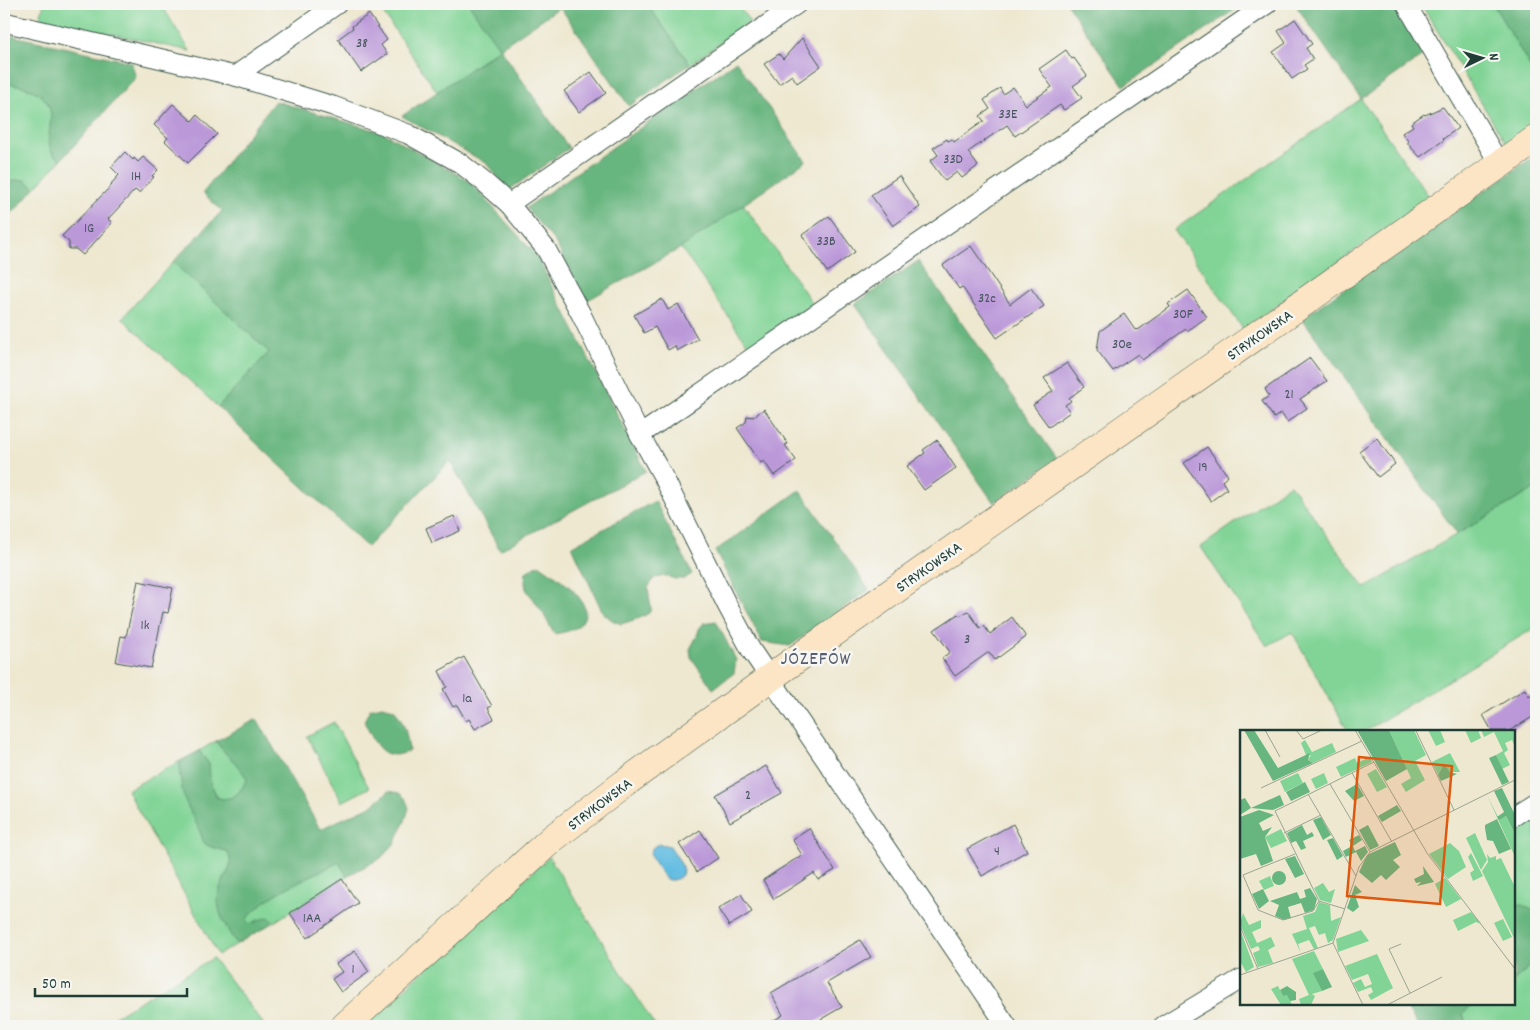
<svg xmlns="http://www.w3.org/2000/svg" width="1540" height="1030" font-family="Dekko,sans-serif">
<style>
.green{fill:#81d496;stroke:#508865}
.forest{fill:#68b67f;stroke:#447a5a}
.water{fill:#64bde2;stroke:#427d8b}
.building{fill:#bb99d9}
.lines{fill:none;stroke-linecap:round;stroke-linejoin:round}
.street-casing{stroke:#3e574b;stroke-width:21}
.secondary-casing{stroke:#3e574b;stroke-width:29}
.street{stroke:#fff;stroke-width:19}
.secondary{stroke:#fce5c4;stroke-width:28}
.labels{text-anchor:middle;stroke-width:5;stroke-linejoin:round;paint-order:stroke}
.number-label{font-size:14px;fill:#46545d}
.street-label{font-size:16px;fill:#1f3d34;stroke:#f6f6f2}
.quarter-label{font-size:19px;letter-spacing:1px;fill:#565d6e;stroke:#f6f6f2}
.inset-road{fill:none;stroke:#9ba492;stroke-width:1}
.view{fill:#de580e;fill-opacity:0.15;stroke:#de580e;stroke-width:2.5}
.inset-edge{fill:none;stroke:#1f3d34;stroke-width:2.5}
</style>
<rect width="100%" height="100%" fill="#f6f6f2"/>
<filter id="ink" filterUnits="userSpaceOnUse"><feTurbulence type="fractalNoise" baseFrequency=".02" numOctaves="2"/><feDisplacementMap in="SourceGraphic" scale="10" xChannelSelector="R" yChannelSelector="G"/><feConvolveMatrix kernelMatrix="1 2 1 2 8 2 1 2 1" color-interpolation-filters="sRGB"/></filter>
<filter id="wash" filterUnits="userSpaceOnUse"><feTurbulence type="fractalNoise" baseFrequency=".0096" numOctaves="4" result="noise"/><feDisplacementMap in="SourceGraphic" scale="20" xChannelSelector="R" yChannelSelector="G"/><feGaussianBlur stdDeviation="1.12" result="paint"/><feColorMatrix in="noise" values="0 0 0 0 0 0 0 0 0 0 0 0 0 0 0 0 0 1.4 0 .05"/><feComposite in="paint" operator="in"/></filter>
<g filter="url(#wash)">
<rect width="100%" height="100%" fill="#eee8d0"/>
<!-- green -->
<g class="green">
<polygon points="44,4 161,4 190,51 40,18"/>
<polygon points="377,4 469,4 500,48 437,92"/>
<polygon points="647,4 737,4 750,22 690,64"/>
<polygon points="1421,4 1493,4 1536,76 1536,125 1507,145"/>
<path d="M4,83C23,85 51,92 51,116C51,128 46,140 52,152C54,155 57,157 61,160L35,188L25,180L9,182L4,186Z"/>
<polygon points="1361,99 1430,198 1243,329 1174,230"/>
<polygon points="743,204 813,304 750,348 681,248"/>
<polygon points="173,262 269,352 218,407 122,318"/>
<polygon points="1290,484 1365,588 1536,488 1536,627 1365,731 1348,731 1292,632 1267,646 1201,547"/>
<polygon points="334,722 369,788 342,802 307,736"/>
<path d="M216,741C225,755 239,764 247,779C240,793 234,801 218,798L210,782L209,764L199,751Z"/>
<path d="M180,761V777L183,787L204,842L211,847L227,851C237,867 222,877 219,892C215,910 227,930 237,944L218,955L127,790Z"/>
<polygon points="1536,815 1536,914 1528,907 1514,903 1514,828"/>
<polygon points="549,857 655,1026 363,1026"/>
<path d="M339,862L347,876L274,922L270,918L258,920L250,924L246,920C266,893 309,877 339,862Z"/>
<polygon points="213,958 265,1026 98,1026"/>
<polygon points="1536,959 1536,1026 1467,1026 1463,1014 1473,1004 1514,1004 1514,980 1534,963"/>
</g>
<!-- forest -->
<g class="forest">
<polygon points="469,4 558,4 560,6 564,4 647,4 690,64 629,106 560,7 500,48 569,148 509,190 486,163 402,116 500,49"/>
<polygon points="1067,4 1243,4 1124,86"/>
<polygon points="1295,4 1393,4 1424,55 1361,99"/>
<polygon points="1493,4 1536,4 1536,76"/>
<path d="M4,34L131,62L136,77L61,160C57,157 54,155 52,152C46,140 51,128 51,116C51,92 23,85 4,83Z"/>
<polygon points="736,61 806,161 681,248 586,301 555,242 526,208"/>
<polygon points="275,101 384,133 469,181 536,255 646,471 500,550 450,461 367,547 218,407 269,352 173,262 222,211 203,193"/>
<polygon points="1536,155 1536,488 1457,534 1302,318"/>
<polygon points="16,180 25,180 35,188 4,222 4,186 8,182"/>
<polygon points="918,261 1057,459 994,503 855,304"/>
<polygon points="800,490 869,590 790,646 762,642 715,551"/>
<polygon points="655,501 692,574 684,579 675,579 666,576 654,578 648,588 651,609 649,613 640,618 621,624 612,620 603,613 572,546"/>
<path d="M539,564C553,574 592,598 584,618C579,630 566,632 554,634L543,613L526,589L525,582L526,572Z"/>
<polygon points="716,621 736,660 734,673 713,689 691,657 690,649 697,636 699,629 704,623"/>
<path d="M382,706L394,709C405,725 407,732 409,751C382,764 374,742 364,721L370,709Z"/>
<path d="M257,719L320,829L371,806L389,791L399,793L405,798L409,808L405,821L395,843L381,858L347,876L339,862C310,877 265,894 246,920L250,924L267,917L270,918L274,922L237,944C227,930 215,910 219,892C222,877 237,867 227,851L211,847L204,843C200,829 194,819 188,807C181,793 180,776 180,761L199,751L209,764L210,782L217,798C234,801 240,793 247,779C239,764 225,755 216,741Z"/>
<polygon points="1514,903 1528,907 1536,914 1536,959 1534,963 1514,980"/>
<polygon points="1404,1004 1473,1004 1463,1014 1467,1026 1418,1026"/>
</g>
<!-- water -->
<path class="water" d="M660,844L670,846C675,855 692,874 676,879C673,880 668,881 665,878C662,876 660,871 658,868C651,858 644,849 660,844Z"/>
<g id="blocks">
<!-- building -->
<g class="building">
<polygon points="369,14 387,40 381,45 387,54 361,72 338,39 353,28 352,26"/>
<polygon points="1295,19 1312,44 1306,48 1313,59 1304,65 1307,69 1292,79 1273,52 1286,43 1278,31"/>
<polygon points="802,38 821,66 797,83 792,75 779,84 764,64 779,54 783,59"/>
<polygon points="1066,50 1072,59 1074,58 1087,76 1073,86 1082,98 1064,110 1060,105 1015,136 1007,125 968,152 978,166 962,178 957,172 945,181 930,161 938,155 933,148 947,139 948,141 952,139 954,142 984,121 980,116 990,109 984,100 1000,88 1003,94 1013,87 1026,105 1052,87 1039,69"/>
<polygon points="591,72 606,93 579,112 564,91"/>
<polygon points="173,104 192,121 197,115 217,134 188,163 165,141 168,138 154,125"/>
<polygon points="1443,107 1458,128 1443,139 1444,140 1420,157 1408,144 1408,141 1402,133 1413,126 1411,123 1424,114 1425,115"/>
<polygon points="125,152 133,160 134,158 138,162 143,157 158,170 152,176 154,177 139,193 135,190 108,219 112,223 83,255 76,249 69,249 69,242 62,236 112,185 111,184 119,175 111,167"/>
<polygon points="899,176 920,207 893,226 871,195"/>
<polygon points="829,216 855,252 827,272 802,235"/>
<polygon points="971,246 1010,304 1031,288 1044,306 997,338 962,287 959,289 943,265"/>
<polygon points="1188,290 1207,317 1187,331 1186,329 1142,360 1138,354 1113,371 1097,350 1100,331 1124,314 1135,330 1137,329 1138,330 1170,307 1168,304"/>
<polygon points="662,299 668,310 678,304 698,339 677,351 675,346 668,350 655,327 644,333 634,315"/>
<polygon points="1310,358 1327,381 1300,399 1307,408 1287,422 1281,413 1274,418 1262,401 1269,396 1265,389"/>
<polygon points="1067,363 1084,387 1069,398 1071,401 1065,405 1070,412 1049,427 1033,405 1053,391 1044,378"/>
<polygon points="764,409 788,444 785,445 796,460 774,476 764,461 761,463 737,428 746,422 747,416 753,417"/>
<polygon points="1377,438 1395,464 1378,477 1359,451"/>
<polygon points="937,440 956,468 924,490 907,466 925,453 923,450"/>
<polygon points="1207,447 1228,476 1222,481 1227,489 1211,501 1184,463"/>
<polygon points="454,516 460,531 432,543 426,528"/>
<polygon points="138,581 173,588 168,613 163,612 151,668 116,662 121,636 126,637"/>
<polygon points="968,611 980,628 984,626 990,634 1012,617 1026,637 995,660 989,652 955,676 942,658 950,652 934,630 958,614 960,616"/>
<polygon points="464,657 492,706 488,708 494,719 475,729 469,719 466,721 457,705 453,707 443,689 447,687 439,671"/>
<polygon points="1525,689 1529,696 1536,692 1536,715 1509,731 1492,731 1483,715"/>
<polygon points="766,766 782,793 730,822 715,795"/>
<polygon points="1013,824 1027,851 982,876 967,849"/>
<polygon points="809,828 835,870 818,880 814,873 774,899 763,880 802,855 792,839"/>
<polygon points="700,830 718,858 697,872 679,844"/>
<polygon points="342,879 358,903 307,938 290,913"/>
<polygon points="741,894 752,912 729,926 718,909"/>
<polygon points="860,940 871,957 827,983 842,1007 809,1026 764,1026 783,1015 771,993"/>
<polygon points="355,951 369,972 341,992 332,979 342,972 336,964"/>
</g>
</g>
</g>
<g filter="url(#ink)">
<use href="#blocks" fill-opacity="0" stroke="#3e574b" stroke-width="1"/>
<g class="lines">
<!-- street casing -->
<g class="street-casing">
<g id="street">
<polyline points="1406,4 1500,165"/>
<polyline points="4,22 235,76 333,106 408,134 460,163 484,182 509,204 546,249 581,314 640,435 665,480 727,605 751,650 1007,1026"/>
<polyline points="235,76 337,4"/>
<polyline points="509,204 797,4"/>
<polyline points="640,435 1267,4"/>
<polyline points="1514,816 1536,802"/>
<polyline points="1163,1026 1241,979"/>
</g>
</g>
<!-- secondary casing -->
<g class="secondary-casing">
<polyline id="secondary" points="345,1026 553,838 625,783 771,677 1536,139"/>
</g>
<!-- street -->
<use href="#street" class="street"/>
<!-- secondary -->
<use href="#secondary" class="secondary"/>
</g>
</g>
<g class="labels">
<!-- number labels -->
<g class="number-label">
<text x="362" y="47">38</text>
<text x="1008" y="118">33E</text>
<text x="953" y="163">33D</text>
<text x="136" y="180">1H</text>
<text x="89" y="232">1G</text>
<text x="826" y="245">33B</text>
<text x="987" y="302">32c</text>
<text x="1183" y="318">30F</text>
<text x="1122" y="348">30e</text>
<text x="1289" y="398">21</text>
<text x="1203" y="471">19</text>
<text x="145" y="629">1k</text>
<text x="967" y="643">3</text>
<text x="467" y="702">1a</text>
<text x="748" y="799">2</text>
<text x="997" y="855">4</text>
<text x="312" y="922">1AA</text>
<text x="353" y="973">1</text>
</g>
<!-- street labels -->
<g class="street-label">
<text transform="translate(1259 334) rotate(-35)" y="6">STRYKOWSKA</text>
<text transform="translate(928 566) rotate(-35)" y="6">STRYKOWSKA</text>
<text transform="translate(599 803) rotate(-37)" y="6">STRYKOWSKA</text>
</g>
<!-- quarter labels -->
<g class="quarter-label">
<text x="816" y="664">JÓZEFÓW</text>
</g>
</g>
<!-- overview -->
<g transform="translate(1240 730)">
<rect width="275" height="275" fill="#eee8d0"/>
<path d="M149,0H174L186,25L175,31L185,50L166,62L161,54L171,48ZM188,0H200L205,12L196,16ZM225,0H238L241,8L231,13ZM241,0H275V17L272,10L265,13L268,20L264,23L270,35L262,39L256,25L263,21L254,2L244,7ZM65,10L72,22L92,13L96,22L73,33L68,30L71,25H66L61,13ZM210,23L220,42H210L204,34L198,45L192,32ZM130,27L132,32L101,47L96,37L115,28L117,33ZM136,39L147,57L137,62L127,44ZM58,43L63,53L45,62L40,51ZM84,43L88,53L76,59L71,49ZM247,65L259,89L266,86L275,104V127ZM41,99L47,111L31,118L25,107ZM235,103L247,130L241,140L226,108ZM210,113L219,121L226,137L208,149L189,124ZM231,123L243,146L233,151L230,143L234,140L228,127ZM247,124L250,128L256,126V130L261,128L275,157V210L242,141L248,132ZM30,146L34,156L24,160L19,151ZM205,148L221,169L206,177L195,154ZM83,153L89,162L95,159L91,173L80,170L74,158ZM79,172L90,175L91,191L101,187L93,210L88,213L85,203L79,205L75,196L69,198L78,218L74,219L69,210L58,214L61,223L52,204L67,199L63,186L75,182ZM231,182L241,194L236,192L218,201L213,190ZM3,183L9,195L21,190V198L12,202L17,213L31,207L35,216L28,220L33,233L18,237L13,223L20,220L18,216L11,219L0,194ZM263,189L272,207L263,211L254,193ZM0,199L14,237L6,242L0,231ZM121,200L129,211L98,222L96,209ZM74,221L83,239L74,243L82,261L72,264L75,266L71,275H61L59,269L69,265L52,229ZM137,224L153,258L131,270L128,265L133,262L131,257L118,262L113,253L121,249L125,257L132,254L128,244L112,250L105,236ZM38,256L43,266L47,264L52,275H41L31,259Z" fill="#81d496"/>
<path d="M4,0H14L38,38L70,23L68,30L73,33L33,51ZM117,0H149L167,39L146,51ZM256,25L269,52L262,55L249,28ZM204,34L210,42L217,44L201,51L198,45ZM65,52L70,62L51,71L46,62ZM117,54L124,66L114,71L105,61ZM262,58L275,85V104L266,86L259,90L257,87L264,82L254,61ZM40,65L44,75L33,80L11,78L0,85V70L5,68L11,78ZM157,75L161,81L142,92L138,86ZM19,80L34,85L19,93L23,101L32,97L25,107L33,131L21,136L16,124L0,129V87ZM81,87L91,105L83,110L73,90ZM257,89L271,119L259,124L253,111L247,110L245,98V95ZM62,95L67,105L72,102L74,106L63,111L66,118L61,120L56,111L51,113L47,103ZM128,95L139,116L130,120L119,100ZM119,105L122,110L113,116L115,121L125,116L128,122L121,131L116,122L106,127L103,121L112,116L109,110ZM93,108L103,126L97,130L87,110ZM155,112L161,125L153,130L160,137L146,150L141,145L132,153L119,142L127,125ZM55,126L64,144L55,148L45,129ZM183,136L194,152L177,156L181,152L176,153L174,149L184,144ZM32 148a7 7 0 1 1 14 0a7 7 0 1 1-14 0ZM115,155L122,162L115,165L119,177L113,182L107,178ZM70,158L77,169L74,180L65,183L61,173L48,177L51,188L44,190L35,186L39,175L30,171L57,162L60,169L66,167L64,160ZM23,159L29,171L19,179L12,164ZM83,239L92,257L82,261L73,243ZM47,256L56,262V270L50,271L47,265L43,266L40,260Z" fill="#68b67f"/>
<path class="inset-road" d="M25,0L40,27M56,0L63,9L82,0M115,0L187,123L275,239M176,1L214,80M112,43L152,112M90,54L130,122M21,58L122,11M68,64L116,146M44,103L81,85M55,124L3,145L18,180L43,190L73,181L79,171L105,179M79,171L35,81L134,32M0,196L18,239M93,213L123,275M161,214L149,219L170,263M0,245L93,213L119,137L130,122L275,50M147,275L202,247"/>
<path class="view" d="M119,27L212,36L200,174L107,166Z"/>
<rect width="275" height="275" class="inset-edge"/>
</g>
<!-- margin -->
<rect width="1540" height="1030" fill="none" stroke="#f6f6f2" stroke-width="20"/>
<!-- north arrow -->
<g transform="translate(1482 58) rotate(85)" stroke="#f6f6f2" stroke-width="4" paint-order="stroke">
<path d="M0-4L9 19L0 12L-9 19Z" fill="#1f3d34"/>
<text y="-8" font-size="14" font-weight="bold" text-anchor="middle" fill="#1f3d34">N</text>
</g>
<!-- scale -->
<path d="M35 988v8h152v-8" fill="none" stroke="#1f3d34" stroke-width="2.5"/>
<text x="42" y="988" font-size="15" fill="#1f3d34" stroke="#f6f6f2" stroke-width="4" paint-order="stroke">50 m</text>
</svg>
